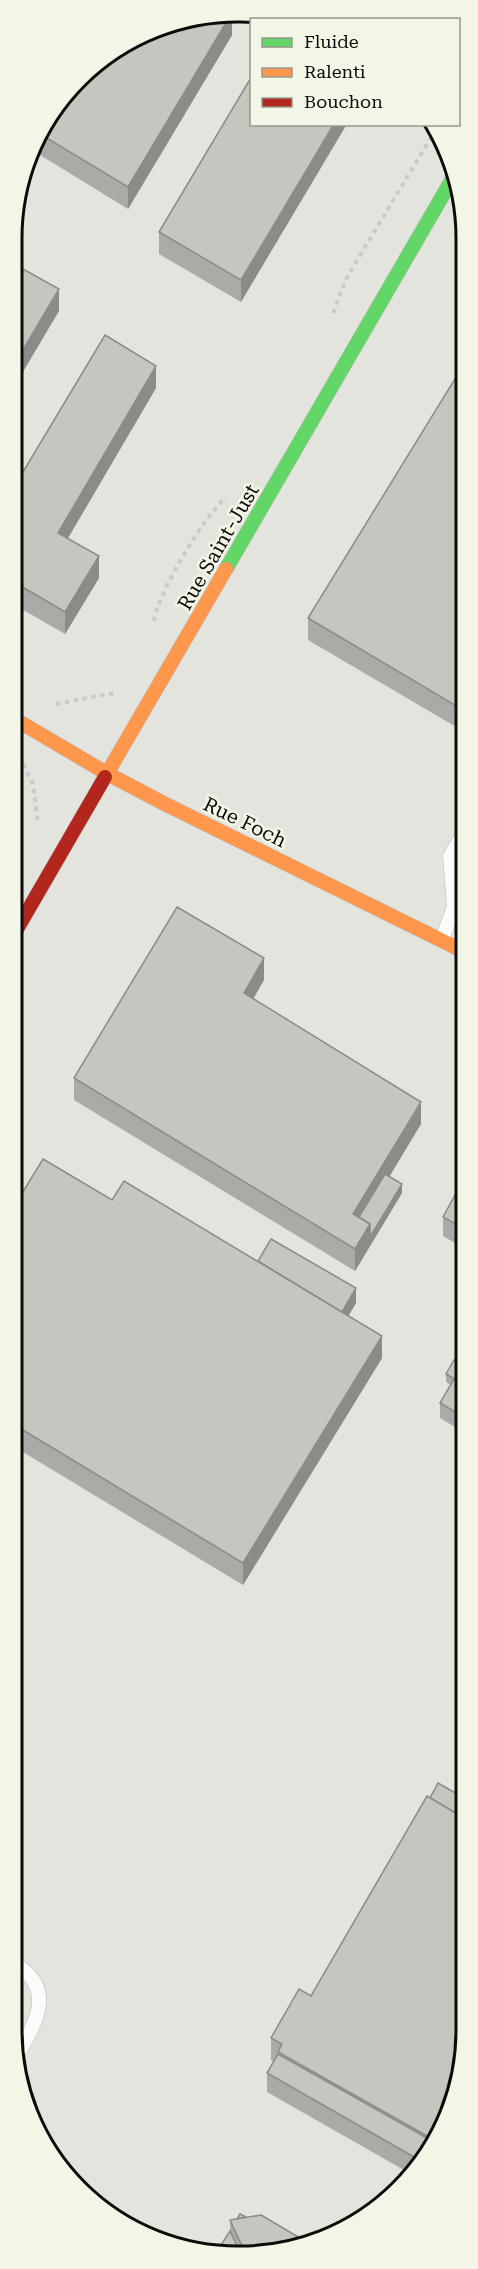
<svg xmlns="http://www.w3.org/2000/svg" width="478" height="2269" font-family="'Roboto Serif',serif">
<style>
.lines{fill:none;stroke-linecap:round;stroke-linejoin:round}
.lane-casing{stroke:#babab5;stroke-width:15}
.fast-casing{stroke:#babab5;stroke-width:15}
.slow-casing{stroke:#babab5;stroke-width:15}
.jam-casing{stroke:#babab5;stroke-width:15}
.path{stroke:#cacac8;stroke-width:4;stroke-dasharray:4.5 4.5;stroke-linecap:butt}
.lane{stroke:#fbfbfa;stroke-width:14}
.fast{stroke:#63d668;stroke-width:14}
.slow{stroke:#ff974d;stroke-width:14}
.jam{stroke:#b3261e;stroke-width:14}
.wall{fill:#aaaaa6}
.shaded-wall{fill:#8b8b87}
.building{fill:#c6c6c1;stroke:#8b8b87;stroke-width:1.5}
.labels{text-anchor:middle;stroke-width:5;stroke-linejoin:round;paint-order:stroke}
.street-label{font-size:20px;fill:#0b0c07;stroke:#f3f6e7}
.rim{fill:none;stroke:#0b0c07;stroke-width:3}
</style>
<rect width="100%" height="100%" fill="#e4e4de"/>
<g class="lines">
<!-- lane casing -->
<g class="lane-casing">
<g id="lane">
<polyline points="442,940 454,906 450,856 465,831"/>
<path d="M12,1962C57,1987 37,2021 17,2055"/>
</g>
</g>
<!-- fast casing -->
<g class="fast-casing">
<polyline id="fast" points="226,569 454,176"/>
</g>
<!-- slow casing -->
<g class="slow-casing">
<g id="slow">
<polyline points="13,718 108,774 165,804 465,952"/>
<polyline points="105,777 226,569"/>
</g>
</g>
<!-- jam casing -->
<g class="jam-casing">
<polyline id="jam" points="13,936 105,777"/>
</g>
<!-- path -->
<g class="path">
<polyline points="333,313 347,277 435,131"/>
<path d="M154,621C159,590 203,519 226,497"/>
<polyline points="56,704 114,693"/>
<polyline points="23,764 33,784 38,823"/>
</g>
<!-- lane -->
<use href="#lane" class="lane"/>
<!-- fast -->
<use href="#fast" class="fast"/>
<!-- slow -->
<use href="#slow" class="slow"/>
<!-- jam -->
<use href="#jam" class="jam"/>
</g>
<!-- wall -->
<g class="wall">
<polygon points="232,16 232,35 128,209 40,155 26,178 25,177 42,126"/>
<polygon points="252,76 241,302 159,254 159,232"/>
<polygon points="465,372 465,728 463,731 308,640 308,618"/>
<polygon points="156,388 68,538 99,578 65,634 13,604 14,487"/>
<polygon points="264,980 253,998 421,1124 389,1177 402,1193 355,1271 74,1100 74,1078"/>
<polygon points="465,1169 465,1249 443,1236 443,1217 457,1190 457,1182"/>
<polygon points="112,1200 356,1303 348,1316 382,1358 243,1585 13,1446 13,1208"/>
<polygon points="465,1366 465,1433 440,1418 440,1403 451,1385 446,1382 446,1374"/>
<polygon points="311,1996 464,2059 436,2143 411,2174 267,2092 267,2073 274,2062 271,2060 271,2038"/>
<polygon points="246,2217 312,2245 227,2256 221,2253 221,2245 230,2231 230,2220"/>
</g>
<!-- shaded-wall -->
<g class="shaded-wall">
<polygon points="230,16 232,16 232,35 128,209 128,187"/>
<polygon points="334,124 347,124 241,302 241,280"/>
<polygon points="40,134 40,155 26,178 26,173"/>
<polygon points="59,289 59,311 14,387 14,365"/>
<polygon points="156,366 156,388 58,555 58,533"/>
<polygon points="99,556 99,578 65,634 65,612"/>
<polygon points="465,706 465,728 463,731 463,710"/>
<polygon points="264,958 264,980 244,1015 244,993"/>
<polygon points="421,1102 421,1124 357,1230 353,1214"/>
<polygon points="402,1184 402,1193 355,1271 355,1249 370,1224"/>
<polygon points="356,1288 356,1303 339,1332 339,1317"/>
<polygon points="382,1336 382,1358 243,1585 243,1563"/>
<polygon points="16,1990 16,2012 12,2018 12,1996"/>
</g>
<!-- building -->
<g class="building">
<polygon points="230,16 128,187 40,134 42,126 101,59 180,20"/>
<polygon points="252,76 252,124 334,124 241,280 159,232"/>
<polygon points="14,264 59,289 14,365"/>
<polygon points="105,335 156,366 58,533 99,556 65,612 14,582 14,487"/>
<polygon points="461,369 465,372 465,706 463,710 308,618"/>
<polygon points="177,907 264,958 244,993 421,1102 353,1214 370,1224 355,1249 74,1078"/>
<polygon points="43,1159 112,1200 124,1181 382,1336 243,1563 13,1424 13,1208"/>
<polygon points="465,1169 465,1229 443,1217 461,1184 457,1182"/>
<polygon points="385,1174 402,1184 370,1237 370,1224 359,1217"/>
<polygon points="271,1239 356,1288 342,1312 258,1261"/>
<polygon points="454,1360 465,1366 465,1381 463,1384 446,1374"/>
<polygon points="454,1379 465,1384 465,1418 440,1403"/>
<polygon points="438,1783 464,1798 464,1818 430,1798"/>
<polygon points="427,1796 464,1818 464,2059 436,2141 278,2052 282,2044 271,2038 299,1989 311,1996"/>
<polygon points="12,1987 16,1990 12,1996"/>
<polygon points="278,2054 436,2143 421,2161 267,2073"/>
<polygon points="240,2214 246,2217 237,2219"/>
<polygon points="261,2215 312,2245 247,2254 252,2252 242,2246 230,2220"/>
<polygon points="230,2231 241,2254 238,2255 221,2245"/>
</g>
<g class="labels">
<!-- street labels -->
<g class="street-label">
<text transform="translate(218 547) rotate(-60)" y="7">Rue Saint-Just</text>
<text transform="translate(245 822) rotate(26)" y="7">Rue Foch</text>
</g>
</g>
<!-- crop -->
<path d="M0 0H478V2269H0ZM238 22H240A216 216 0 0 1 456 238V2030A216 216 0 0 1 240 2246H238A216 216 0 0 1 22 2030V238A216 216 0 0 1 238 22Z" fill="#f3f6e7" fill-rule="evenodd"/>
<path class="rim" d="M238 22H240A216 216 0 0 1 456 238V2030A216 216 0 0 1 240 2246H238A216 216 0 0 1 22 2030V238A216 216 0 0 1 238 22Z"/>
<!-- legend -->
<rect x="250" y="18" width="210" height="108" fill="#f3f6e7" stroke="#96988d" stroke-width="1.5"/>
<rect x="262" y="38" width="30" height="9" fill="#63d668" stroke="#96988d" stroke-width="1.5"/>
<text x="304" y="48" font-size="18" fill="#0b0c07">Fluide</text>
<rect x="262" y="68" width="30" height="9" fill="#ff974d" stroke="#96988d" stroke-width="1.5"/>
<text x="304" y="78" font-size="18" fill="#0b0c07">Ralenti</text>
<rect x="262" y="98" width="30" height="9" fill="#b3261e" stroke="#96988d" stroke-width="1.5"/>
<text x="304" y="108" font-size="18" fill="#0b0c07">Bouchon</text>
</svg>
